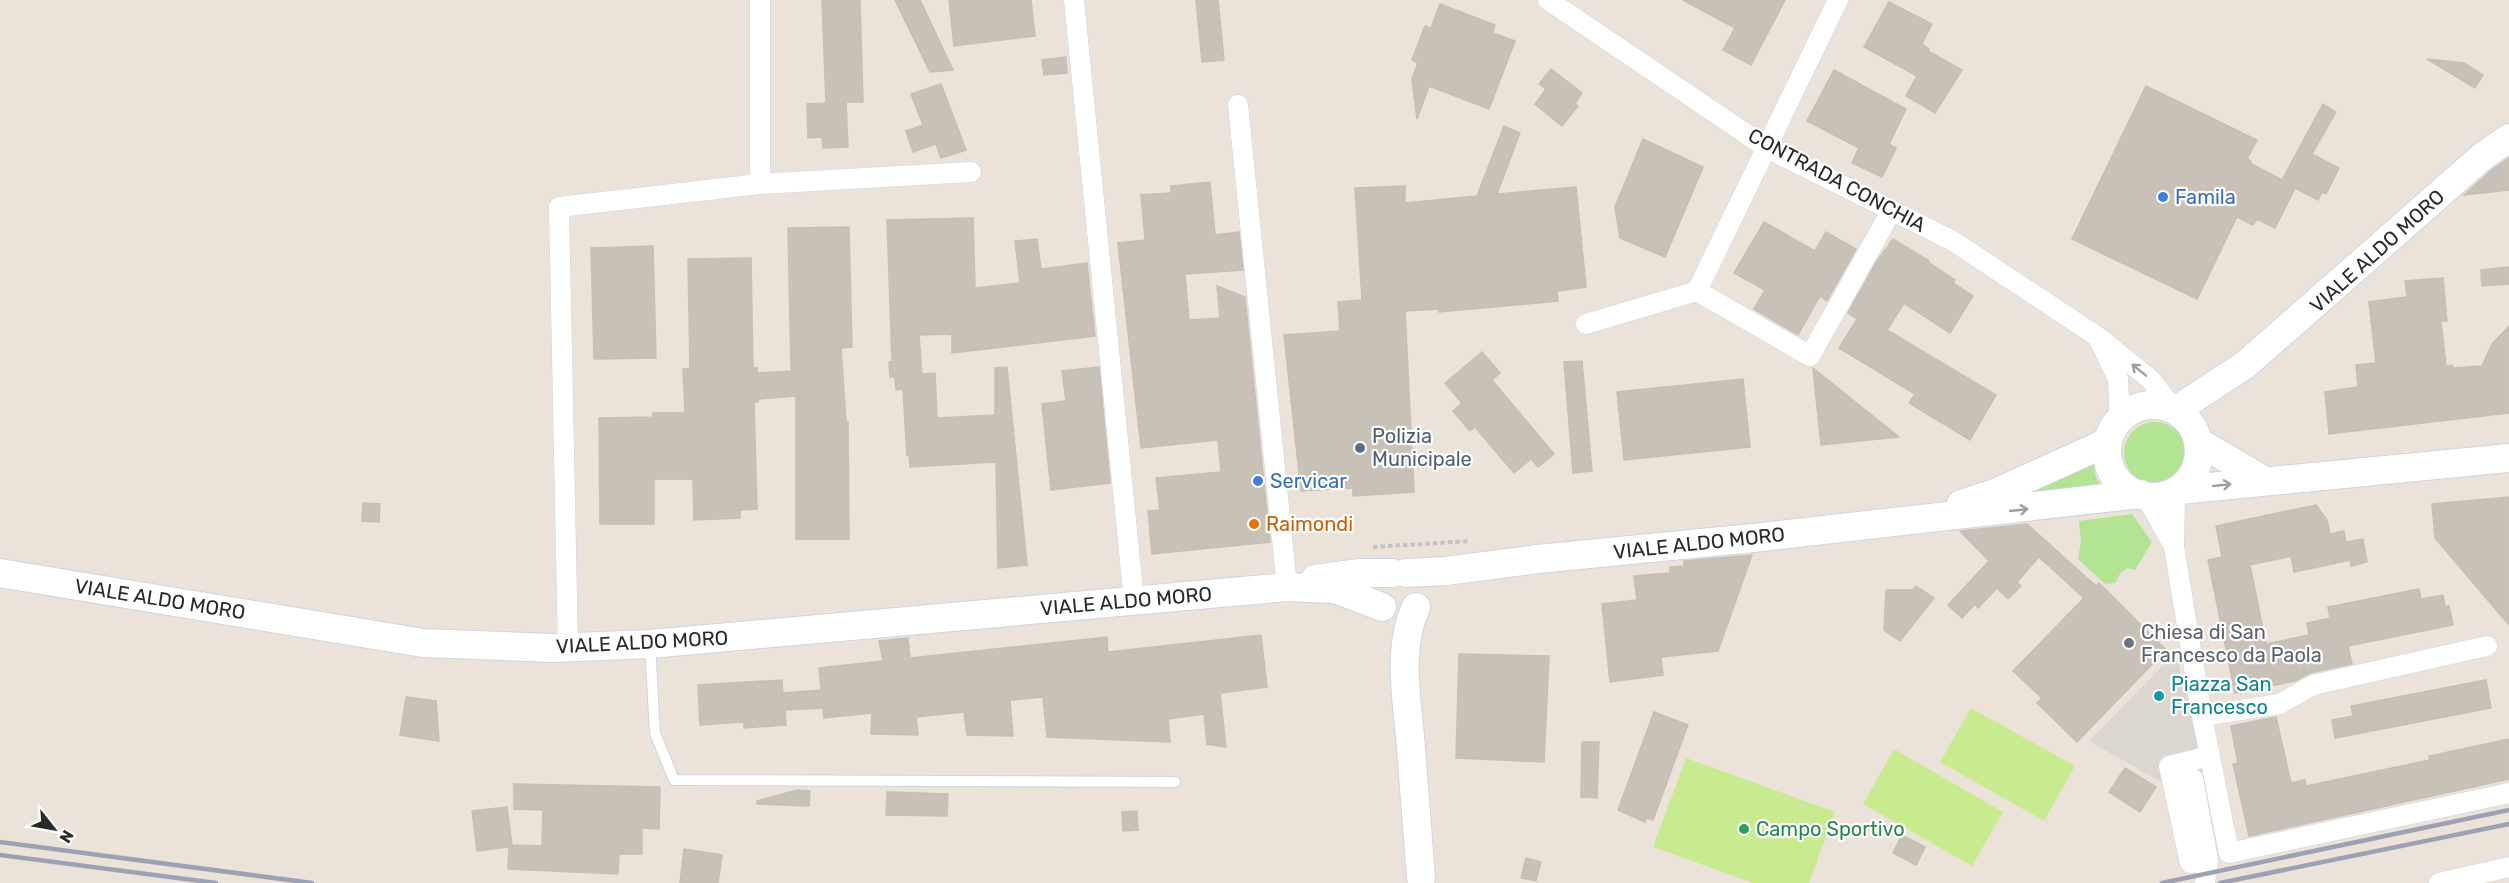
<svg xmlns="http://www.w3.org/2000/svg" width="2509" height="883" font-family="Rubik,sans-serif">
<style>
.green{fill:#b3e494}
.pitch{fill:#c9eb90}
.plaza{fill:#dcd6d1}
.building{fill:#c7c1b8;stroke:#c7bfb3;stroke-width:1.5}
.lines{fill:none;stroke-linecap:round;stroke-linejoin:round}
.lane-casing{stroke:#cfd4e2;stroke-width:12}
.street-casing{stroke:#cfd4e2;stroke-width:21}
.secondary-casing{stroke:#cfd4e2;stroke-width:30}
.path{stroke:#c3c3c3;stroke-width:4;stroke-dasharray:4.5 3;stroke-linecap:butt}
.lane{stroke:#fff;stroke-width:10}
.street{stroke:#fff;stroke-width:20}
.secondary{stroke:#fff;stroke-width:28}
.rail{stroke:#9da1b4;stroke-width:4.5}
.oneway{stroke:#9f9f9f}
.shop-dot{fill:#3f7fe0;stroke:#fff;stroke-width:2}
.service-dot{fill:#5c6f8a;stroke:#fff;stroke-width:2}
.food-dot{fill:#e8710a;stroke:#fff;stroke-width:2}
.worship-dot{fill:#6b7280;stroke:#fff;stroke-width:2}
.culture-dot{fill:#0f9aa8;stroke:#fff;stroke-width:2}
.leisure-dot{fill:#2e9e5b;stroke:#fff;stroke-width:2}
.labels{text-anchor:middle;stroke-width:4.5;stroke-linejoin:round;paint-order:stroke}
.street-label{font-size:20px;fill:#292929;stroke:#fff}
.shop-label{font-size:20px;fill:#366cbe;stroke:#fff;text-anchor:start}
.service-label{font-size:20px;fill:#4e5e75;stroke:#fff;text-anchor:start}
.food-label{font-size:20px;fill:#c56008;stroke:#fff;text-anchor:start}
.worship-label{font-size:20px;fill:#5b616d;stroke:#fff;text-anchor:start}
.culture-label{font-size:20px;fill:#0d838f;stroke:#fff;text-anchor:start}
.leisure-label{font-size:20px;fill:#27864d;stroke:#fff;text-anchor:start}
</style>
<rect width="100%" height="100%" fill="#ebe3da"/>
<!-- green -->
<g class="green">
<circle cx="2155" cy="453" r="31"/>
<polygon points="2092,459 2096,477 2105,493 2032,492"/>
<polygon points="2132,514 2152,542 2135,570 2128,568 2121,572 2115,583 2105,584 2078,559 2081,541 2079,521"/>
</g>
<!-- pitch -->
<g class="pitch">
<polygon points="1971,708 2075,766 2044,821 1940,762"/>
<polygon points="1894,749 2003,812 1972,866 1863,804"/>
<polygon points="1686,758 1835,812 1809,883 1753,883 1653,847"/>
</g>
<!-- plaza -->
<polygon class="plaza" points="2176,652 2206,780 2172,788 2089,741"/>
<!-- building -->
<g class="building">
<polygon points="822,0 860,0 863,102 846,102 848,147 823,148 822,137 808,138 807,104 826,103"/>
<polygon points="895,0 920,0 953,70 930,72"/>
<polygon points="949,0 1031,0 1035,36 954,46"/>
<polygon points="1196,0 1218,0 1224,60 1202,62"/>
<polygon points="1683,0 1785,0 1751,65 1723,50 1735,28"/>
<polygon points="1889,2 1932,24 1922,44 1929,49 1928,51 1962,70 1935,113 1906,96 1917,76 1864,47"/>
<polygon points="1440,4 1495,25 1493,33 1515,41 1489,109 1429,86 1417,119 1412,79 1418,63 1412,60 1425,26 1431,28"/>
<polygon points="1066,57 1067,73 1044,75 1042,60"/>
<polygon points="2427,59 2464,63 2483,75 2475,88"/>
<polygon points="1551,69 1582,93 1575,103 1578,106 1562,126 1535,104 1546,89 1539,84"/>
<polygon points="1834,70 1906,109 1889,144 1896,148 1882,177 1852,163 1859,148 1807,121"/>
<polygon points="941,84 966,150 941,158 936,144 913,152 906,131 923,125 911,94"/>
<polygon points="2146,86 2257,140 2247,159 2251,161 2250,163 2282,180 2323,104 2336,112 2312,154 2339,168 2326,194 2322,192 2318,200 2295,188 2275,228 2257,219 2253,225 2237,217 2197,299 2072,239"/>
<polygon points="1504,126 1520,133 1497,194 1576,187 1586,287 1557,291 1558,301 1439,312 1439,309 1405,311 1414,492 1353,496 1353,488 1301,491 1284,335 1340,331 1338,302 1362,300 1355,188 1405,186 1405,203 1477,196"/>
<polygon points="1643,139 1703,167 1665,257 1620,238 1615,207"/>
<polygon points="2509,158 2509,190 2464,195 2493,169"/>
<polygon points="1210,182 1215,235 1239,232 1243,270 1185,274 1189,320 1220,318 1217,286 1245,297 1270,542 1152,554 1148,511 1160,510 1156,478 1221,472 1218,440 1141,448 1118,243 1145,240 1141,195 1171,193 1171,186"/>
<polygon points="973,218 975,288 1020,283 1015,241 1037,239 1041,269 1087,263 1095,336 952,353 952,334 919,335 922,374 935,373 937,418 995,415 995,368 1007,367 1027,565 998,568 996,462 910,467 909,455 907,455 903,389 896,390 895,377 890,377 889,362 892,361 887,220"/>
<polygon points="1764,222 1815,251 1826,232 1856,249 1827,301 1820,296 1798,335 1754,309 1765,290 1734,273"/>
<polygon points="849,227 852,347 841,348 846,422 848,422 849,539 796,539 796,396 758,399 758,402 754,402 757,509 740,510 740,518 694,520 693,479 654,479 654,524 600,524 599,418 653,417 653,413 685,413 683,369 690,369 688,259 751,258 753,368 757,368 757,373 791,371 788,228"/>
<polygon points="1893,239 1929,261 1928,262 1955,280 1953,283 1973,296 1950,333 1904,303 1887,330 1996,395 1970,440 1909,403 1915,394 1839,348 1857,319 1848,313 1877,261"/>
<polygon points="653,246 656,358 594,359 591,248"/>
<polygon points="2509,267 2509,284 2482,286 2481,270"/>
<polygon points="2443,278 2447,321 2441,321 2446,366 2452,365 2453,368 2482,366 2492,344 2509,326 2509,413 2329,434 2325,392 2358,387 2356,365 2376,363 2369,302 2407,297 2405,281"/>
<polygon points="1482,352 1500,373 1492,380 1554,454 1538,467 1531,459 1514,473 1475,427 1470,431 1453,411 1462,403 1445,383"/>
<polygon points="1582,361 1592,471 1573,473 1564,362"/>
<polygon points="1099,367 1110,483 1051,490 1042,404 1066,401 1062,371"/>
<polygon points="1813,368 1899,437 1821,445"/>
<polygon points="1743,379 1750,447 1624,460 1617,392"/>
<polygon points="2509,497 2509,625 2435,538 2432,504"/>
<polygon points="363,503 380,504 379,522 362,521"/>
<polygon points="2316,505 2327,520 2330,534 2344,531 2346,542 2363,539 2367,562 2351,566 2350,560 2294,572 2291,556 2250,565 2266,644 2309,635 2307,623 2330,618 2328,607 2419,589 2421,599 2443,595 2445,606 2449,606 2453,625 2348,646 2352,664 2310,673 2295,681 2235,693 2208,560 2222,557 2216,526"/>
<polygon points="2027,524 2096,586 2099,583 2166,650 2077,742 2037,703 2042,698 2013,671 2084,598 2039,557 2017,582 2021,586 2008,599 1997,588 1978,608 1975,604 1962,618 1948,605 1989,561 1960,531"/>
<polygon points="1752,555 1718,651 1661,657 1663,675 1610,682 1602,604 1637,600 1634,576 1670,573 1670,567 1684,566 1684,561"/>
<polygon points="1916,586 1934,598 1900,641 1884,630 1886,590 1913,590"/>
<polygon points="1261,635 1267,687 1220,693 1226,747 1207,744 1204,714 1168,719 1170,742 1047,737 1043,697 1010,700 1013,736 967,735 964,712 916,717 918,735 871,734 872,713 824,718 823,708 785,710 786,725 744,728 744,722 700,725 698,685 782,680 783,693 821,690 819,668 883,661 879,641 908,638 910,658 1107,637 1108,652"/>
<polygon points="1459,654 1549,656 1544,762 1456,758"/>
<polygon points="2486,680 2491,708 2335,738 2332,720 2353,716 2351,706"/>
<polygon points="406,697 436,701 439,741 400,735"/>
<polygon points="1654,712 1688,725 1653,820 1646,818 1645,822 1618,810"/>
<polygon points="2276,717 2291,783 2305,780 2306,786 2430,760 2429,756 2509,739 2509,779 2249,836 2233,764 2238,763 2231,726"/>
<polygon points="1582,742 1599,742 1597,798 1581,797"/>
<polygon points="2125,768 2156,787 2140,812 2109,792"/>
<polygon points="514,784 660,787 659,829 642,828 642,854 619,854 618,874 508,869 509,847 477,851 472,811 507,807 512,845 542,846 543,810 514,809"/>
<polygon points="797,790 810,791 809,806 757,804 757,801"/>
<polygon points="887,792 948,794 947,816 886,815"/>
<polygon points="1137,811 1138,830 1123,831 1122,812"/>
<polygon points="1902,835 1925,847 1916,865 1893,853"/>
<polygon points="684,849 722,855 718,883 680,883"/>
<polygon points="1526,858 1541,862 1536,881 1521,878"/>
</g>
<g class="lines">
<!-- lane casing -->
<g class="lane-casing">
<polyline id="lane" points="650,644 655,733 674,780 1175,782"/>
</g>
<!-- street casing -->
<g class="street-casing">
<g id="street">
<polyline points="760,0 760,184"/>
<polyline points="1074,0 1134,601"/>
<polyline points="1548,0 1767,148 1953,241 2098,337 2150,379 2174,409"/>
<polyline points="1238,105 1287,587"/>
<polyline points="1697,291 1838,0"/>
<polyline points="1586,324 1697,291 1810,356 1892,210"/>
<polyline points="2100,342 2118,379 2120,419"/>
<polyline points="2175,492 2174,547 2202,716 2229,853 2509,793"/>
<polyline points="2146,496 2173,545"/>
<polyline points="568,647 559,207 760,184 971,172"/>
<polyline points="2202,716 2280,704 2313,685 2487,646"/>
<polyline points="2205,883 2208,860 2193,779 2183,781 2199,862 2190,863 2169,766 2210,756"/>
<polyline points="2439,883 2509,867"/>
</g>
</g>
<!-- secondary casing -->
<g class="secondary-casing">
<g id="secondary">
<circle cx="2153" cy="451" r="46"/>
<polyline points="2176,410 2245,365 2483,156 2509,138"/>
<polyline points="2199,442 2265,481"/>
<polyline points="2179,490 2509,458"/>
<polyline points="1961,504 1995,493 2108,442"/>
<polyline points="0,573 423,643 553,648 650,644 1287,587 1335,589 1382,607"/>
<polyline points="1406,573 1446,571 1538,559 1753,538 2140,494"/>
<polyline points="1315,579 1360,573 1392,573"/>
<path d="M1416,607C1396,650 1408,704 1411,749C1414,792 1418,835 1421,878"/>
</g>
</g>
<!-- path -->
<polyline class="path" points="1373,547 1470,541"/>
<!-- lane -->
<use href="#lane" class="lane"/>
<!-- street -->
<use href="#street" class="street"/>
<!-- secondary -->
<use href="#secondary" class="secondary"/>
<!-- rail -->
<g class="rail">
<polyline points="0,842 312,883"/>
<polyline points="0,855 216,883"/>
<polyline points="2162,883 2509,810"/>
<polyline points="2220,883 2509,824"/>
</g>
</g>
<!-- one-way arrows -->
<defs><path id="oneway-shaft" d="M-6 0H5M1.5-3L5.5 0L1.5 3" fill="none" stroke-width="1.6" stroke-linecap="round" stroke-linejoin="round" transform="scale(1.5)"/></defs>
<g class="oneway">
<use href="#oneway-shaft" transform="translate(2139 370) rotate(-141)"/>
<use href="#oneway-shaft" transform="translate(2222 485) rotate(-6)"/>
<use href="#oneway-shaft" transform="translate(2019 510) rotate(-6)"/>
</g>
<!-- markers -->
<g class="shop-dot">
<circle cx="2163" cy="197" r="6"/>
<circle cx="1258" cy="481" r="6"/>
</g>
<circle class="service-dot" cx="1360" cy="448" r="6"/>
<circle class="food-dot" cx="1254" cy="524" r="6"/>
<circle class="worship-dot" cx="2129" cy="643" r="6"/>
<circle class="culture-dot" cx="2159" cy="696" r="6"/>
<circle class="leisure-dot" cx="1744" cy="829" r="6"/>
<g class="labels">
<!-- street labels -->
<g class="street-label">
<text transform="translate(1837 180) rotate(28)" y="7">CONTRADA CONCHIA</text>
<text transform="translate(2377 251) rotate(-42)" y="7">VIALE ALDO MORO</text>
<text transform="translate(1699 543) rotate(-6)" y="7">VIALE ALDO MORO</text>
<text transform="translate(160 599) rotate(9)" y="7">VIALE ALDO MORO</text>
<text transform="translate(1126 601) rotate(-5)" y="7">VIALE ALDO MORO</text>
<text transform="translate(642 642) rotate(-3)" y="7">VIALE ALDO MORO</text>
</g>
<!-- shop labels -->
<g class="shop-label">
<text x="2175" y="204">Famila</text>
<text x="1270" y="488">Servicar</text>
</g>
<!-- service labels -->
<g class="service-label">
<text x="1372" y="443">Polizia<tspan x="1372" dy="23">Municipale</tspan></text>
</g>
<!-- food labels -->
<g class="food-label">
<text x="1266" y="531">Raimondi</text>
</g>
<!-- worship labels -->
<g class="worship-label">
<text x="2141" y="639">Chiesa di San<tspan x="2141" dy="23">Francesco da Paola</tspan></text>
</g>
<!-- culture labels -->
<g class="culture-label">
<text x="2171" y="691">Piazza San<tspan x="2171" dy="23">Francesco</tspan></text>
</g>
<!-- leisure labels -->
<g class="leisure-label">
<text x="1756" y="836">Campo Sportivo</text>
</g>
</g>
<!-- north arrow -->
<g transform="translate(54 829) rotate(121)" stroke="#ffffff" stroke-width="4.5" paint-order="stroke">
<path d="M0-4.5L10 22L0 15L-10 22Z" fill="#292929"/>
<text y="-9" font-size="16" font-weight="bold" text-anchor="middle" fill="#292929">N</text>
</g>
</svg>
